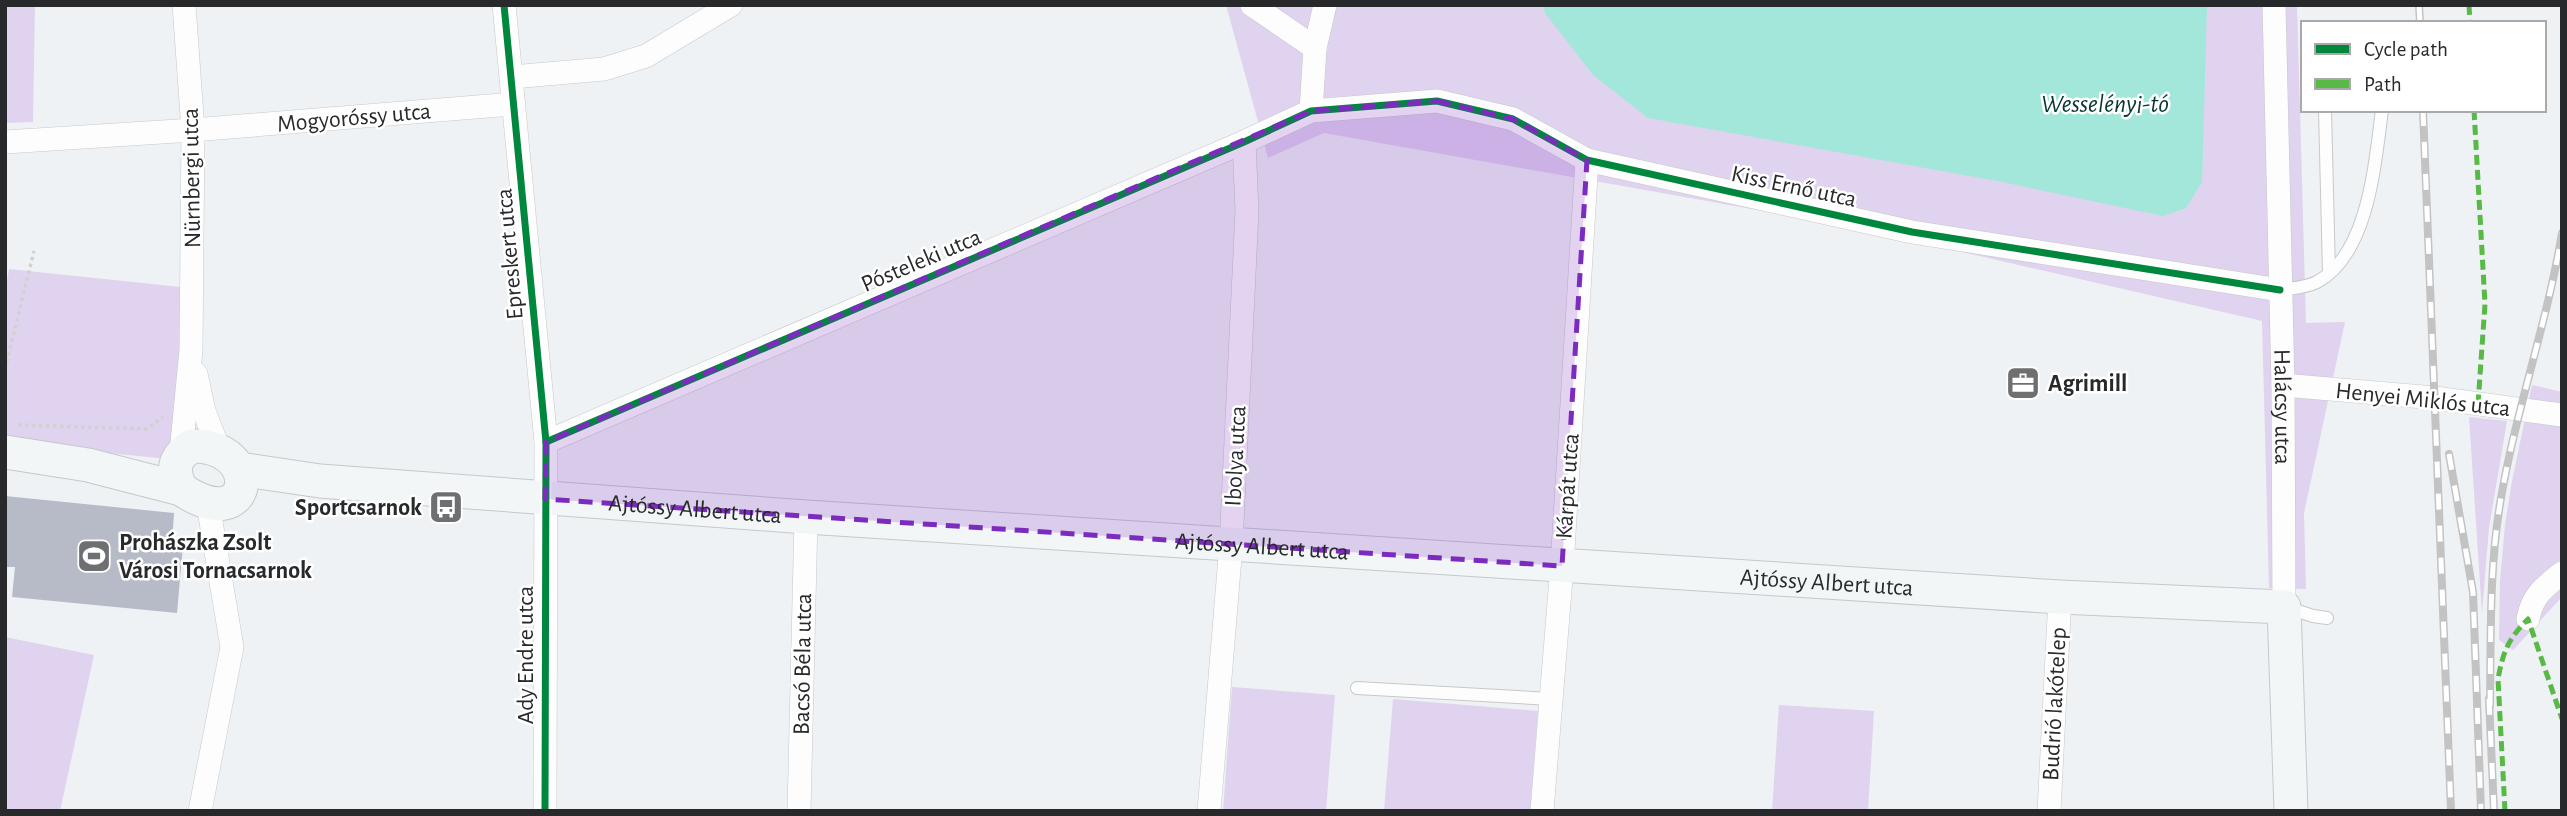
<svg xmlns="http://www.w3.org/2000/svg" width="2567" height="816" font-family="'Alegreya Sans',sans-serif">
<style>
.green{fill:#dfd3ef}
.water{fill:#a3e7db}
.building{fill:#b7bbc8}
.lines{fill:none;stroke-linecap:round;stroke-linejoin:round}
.lane-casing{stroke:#c6c8ca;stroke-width:14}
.street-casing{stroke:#c6c8ca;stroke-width:24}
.secondary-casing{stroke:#c6c8ca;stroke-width:35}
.path{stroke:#d1d1d1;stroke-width:3.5;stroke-dasharray:3.5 3.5;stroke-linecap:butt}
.lane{stroke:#fdfdfd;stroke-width:12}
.street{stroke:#fdfdfd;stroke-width:23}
.secondary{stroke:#f2f6f7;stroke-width:33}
.rail-casing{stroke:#c3c3c4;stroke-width:8}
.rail{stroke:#fff;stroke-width:5;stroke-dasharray:16;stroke-linecap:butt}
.quiet{stroke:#58b947;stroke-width:5;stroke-dasharray:10 5;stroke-linecap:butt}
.cycleway-casing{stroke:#fff;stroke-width:11}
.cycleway{stroke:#00873e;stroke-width:7}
.marked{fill:#7b2cbf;fill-opacity:0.2;stroke:#7b2cbf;stroke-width:5;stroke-dasharray:14 9;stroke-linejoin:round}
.labels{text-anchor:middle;stroke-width:5;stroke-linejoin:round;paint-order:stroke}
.street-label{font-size:24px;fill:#28292a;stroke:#fff}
.poi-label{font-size:24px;font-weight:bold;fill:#28292a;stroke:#fff;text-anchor:start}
.water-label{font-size:26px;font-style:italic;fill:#083831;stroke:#fff}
</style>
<rect width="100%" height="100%" fill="#eff2f4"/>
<!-- green -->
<g class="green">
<polygon points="5,5 35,5 33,122 5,123"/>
<polygon points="1226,5 2297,5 2306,323 2345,322 2304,513 2306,589 2269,588 2262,321 1901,238 1780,214 1324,133 1268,158"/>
<polygon points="9,269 190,288 196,444 169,459 5,443 5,292"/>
<polygon points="2532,385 2562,392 2562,597 2513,650 2499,640 2500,581 2505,525 2512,481"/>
<polygon points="2469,417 2507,421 2489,528 2482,613"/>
<polygon points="5,637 94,655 60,811 5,811"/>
<polygon points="1232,687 1335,695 1326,811 1223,811"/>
<polygon points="1393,699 1538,711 1530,811 1384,811"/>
<polygon points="1779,705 1874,711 1868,811 1772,811"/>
</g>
<!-- water -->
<polygon class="water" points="1543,5 2207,5 2202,182 2186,208 2163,216 1997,181 1648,118 1593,75 1545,13"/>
<!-- building -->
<polygon class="building" points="5,496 174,513 172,544 183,545 177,613 12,597 15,567 5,567"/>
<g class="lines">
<!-- lane casing -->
<g class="lane-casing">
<g id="lane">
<polyline points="2325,110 2329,273"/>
<path d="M2280,290C2292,288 2305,288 2317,282C2369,254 2375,162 2382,110"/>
<polyline points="2285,607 2313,616 2327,618"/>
<polyline points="1357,688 1551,699"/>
</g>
</g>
<!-- street casing -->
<g class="street-casing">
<g id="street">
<polyline points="504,5 546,442 545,811"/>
<polyline points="1252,5 1315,48"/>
<path id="s1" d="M2274,5L2283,385L2284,607"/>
<polyline points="512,77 604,69 646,56 731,5"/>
<polyline points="1311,111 1315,48 1325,5"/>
<polyline points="5,142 193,130 514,104"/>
<polyline points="196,374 204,411 219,450"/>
<polyline points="2283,385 2435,398 2562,415"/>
<polyline points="546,442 1244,142 1311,111 1437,101 1513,119 1587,160 1912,232 2280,290"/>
<polyline points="181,453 191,350 193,130 184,5"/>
<path d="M2528,619C2532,596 2544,587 2562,573"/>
<polyline points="200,811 232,647 208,504"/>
<polyline points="799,811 806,517"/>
<polyline points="1209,811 1231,545 1247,211 1244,142"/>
<polyline points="1542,811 1562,566 1587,160"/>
<polyline points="2049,811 2060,597"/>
</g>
</g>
<!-- secondary casing -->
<g class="secondary-casing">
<g id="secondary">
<path d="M192,446C265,445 254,539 181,489C172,470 173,458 192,446Z"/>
<polyline points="5,452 88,465 181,489"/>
<path id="s2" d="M239,469L320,481L806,517L2060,597L2284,607L2291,811"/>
</g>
</g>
<!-- path -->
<g class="path">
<polyline points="5,369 34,251"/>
<polyline points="18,425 147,429 163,417"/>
</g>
<!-- lane -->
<use href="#lane" class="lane"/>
<!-- street -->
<use href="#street" class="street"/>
<!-- secondary -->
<use href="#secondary" class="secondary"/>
<!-- rail casing -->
<g class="rail-casing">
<g id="rail">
<polyline points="2419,5 2420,23"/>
<polyline points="2423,110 2451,811"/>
<polyline points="2449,454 2473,592 2481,811"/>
<polyline points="2489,699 2494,811"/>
<path d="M2490,706C2491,639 2489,571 2500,504C2515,412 2547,324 2562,233"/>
</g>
</g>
<!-- rail -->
<use href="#rail" class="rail"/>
<!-- quiet -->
<g class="quiet">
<polyline points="2469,5 2470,23"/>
<polyline points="2474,110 2485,304 2478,404"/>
<path d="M2505,811L2498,679C2503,652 2508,639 2528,619L2562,719"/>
</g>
<!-- cycleway casing -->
<g class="cycleway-casing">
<g id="cycleway">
<polyline points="504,5 546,442 545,811"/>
<polyline points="546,442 1244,142 1311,111 1437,101 1513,119 1587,160 1912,232 2280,290"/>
</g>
</g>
<!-- cycleway -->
<use href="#cycleway" class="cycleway"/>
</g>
<!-- marked area -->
<path class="marked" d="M1437,101L1513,119L1587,160L1562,566L545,499L546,442L1311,111Z"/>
<!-- icons -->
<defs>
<g id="office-square" transform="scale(1.75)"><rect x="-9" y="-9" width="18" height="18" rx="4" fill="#6e6f71" stroke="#fff"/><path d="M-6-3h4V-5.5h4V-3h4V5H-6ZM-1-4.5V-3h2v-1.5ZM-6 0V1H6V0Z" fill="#fff"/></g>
<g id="bus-square" transform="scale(1.75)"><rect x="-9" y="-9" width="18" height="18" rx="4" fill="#6e6f71" stroke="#fff"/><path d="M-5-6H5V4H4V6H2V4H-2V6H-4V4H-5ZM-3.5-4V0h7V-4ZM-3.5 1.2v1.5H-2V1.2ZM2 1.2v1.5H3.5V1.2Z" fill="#fff"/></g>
<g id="stadium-square" transform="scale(1.75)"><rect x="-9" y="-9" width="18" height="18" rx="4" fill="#6e6f71" stroke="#fff"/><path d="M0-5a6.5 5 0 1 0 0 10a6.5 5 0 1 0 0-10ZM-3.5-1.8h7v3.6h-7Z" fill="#fff"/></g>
</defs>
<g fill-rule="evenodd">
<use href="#office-square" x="2023" y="383"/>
<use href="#bus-square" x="446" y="507"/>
<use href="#stadium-square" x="94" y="556"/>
</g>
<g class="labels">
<!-- street labels -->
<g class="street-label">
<text transform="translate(354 117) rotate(-5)" y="8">Mogyoróssy utca</text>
<text transform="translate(191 178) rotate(-91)" y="8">Nürnbergi utca</text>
<text transform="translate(1794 186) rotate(12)" y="8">Kiss Ernő utca</text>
<text transform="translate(509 254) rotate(-95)" y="8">Epreskert utca</text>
<text transform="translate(921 260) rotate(-23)" y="8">Pósteleki utca</text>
<text transform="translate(2423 399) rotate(6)" y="8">Henyei Miklós utca</text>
<text dy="8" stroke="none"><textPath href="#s1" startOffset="402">Halácsy utca</textPath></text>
<text transform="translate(1235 456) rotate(-87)" y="8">Ibolya utca</text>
<text transform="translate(1567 486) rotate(-86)" y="8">Kárpát utca</text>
<text dy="8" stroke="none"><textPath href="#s2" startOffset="458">Ajtóssy Albert utca</textPath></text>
<text dy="8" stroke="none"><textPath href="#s2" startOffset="1026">Ajtóssy Albert utca</textPath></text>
<text dy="8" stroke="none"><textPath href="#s2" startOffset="1592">Ajtóssy Albert utca</textPath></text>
<text transform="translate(525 655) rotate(-90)" y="8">Ady Endre utca</text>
<text transform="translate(802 664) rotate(-89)" y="8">Bacsó Béla utca</text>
<text transform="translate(2054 704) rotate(-87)" y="8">Budrió lakótelep</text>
</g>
<!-- poi labels -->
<g class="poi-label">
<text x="2048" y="391">Agrimill</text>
<text x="422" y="515" text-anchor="end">Sportcsarnok</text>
<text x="119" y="550">Prohászka Zsolt<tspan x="119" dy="28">Városi Tornacsarnok</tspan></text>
</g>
<!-- water labels -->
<g class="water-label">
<text x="2105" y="112">Wesselényi-tó</text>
</g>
</g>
<!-- border -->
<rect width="2567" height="816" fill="none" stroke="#28292a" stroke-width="14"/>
<!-- legend -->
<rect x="2301" y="21" width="245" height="91" fill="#ffffff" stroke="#a9a9aa" stroke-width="2"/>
<rect x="2315" y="44" width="35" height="10" fill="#00873e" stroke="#a9a9aa" stroke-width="2"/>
<text x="2364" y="56" font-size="21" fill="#28292a">Cycle path</text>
<rect x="2315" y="79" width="35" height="10" fill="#58b947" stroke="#a9a9aa" stroke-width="2"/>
<text x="2364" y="91" font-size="21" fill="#28292a">Path</text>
</svg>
